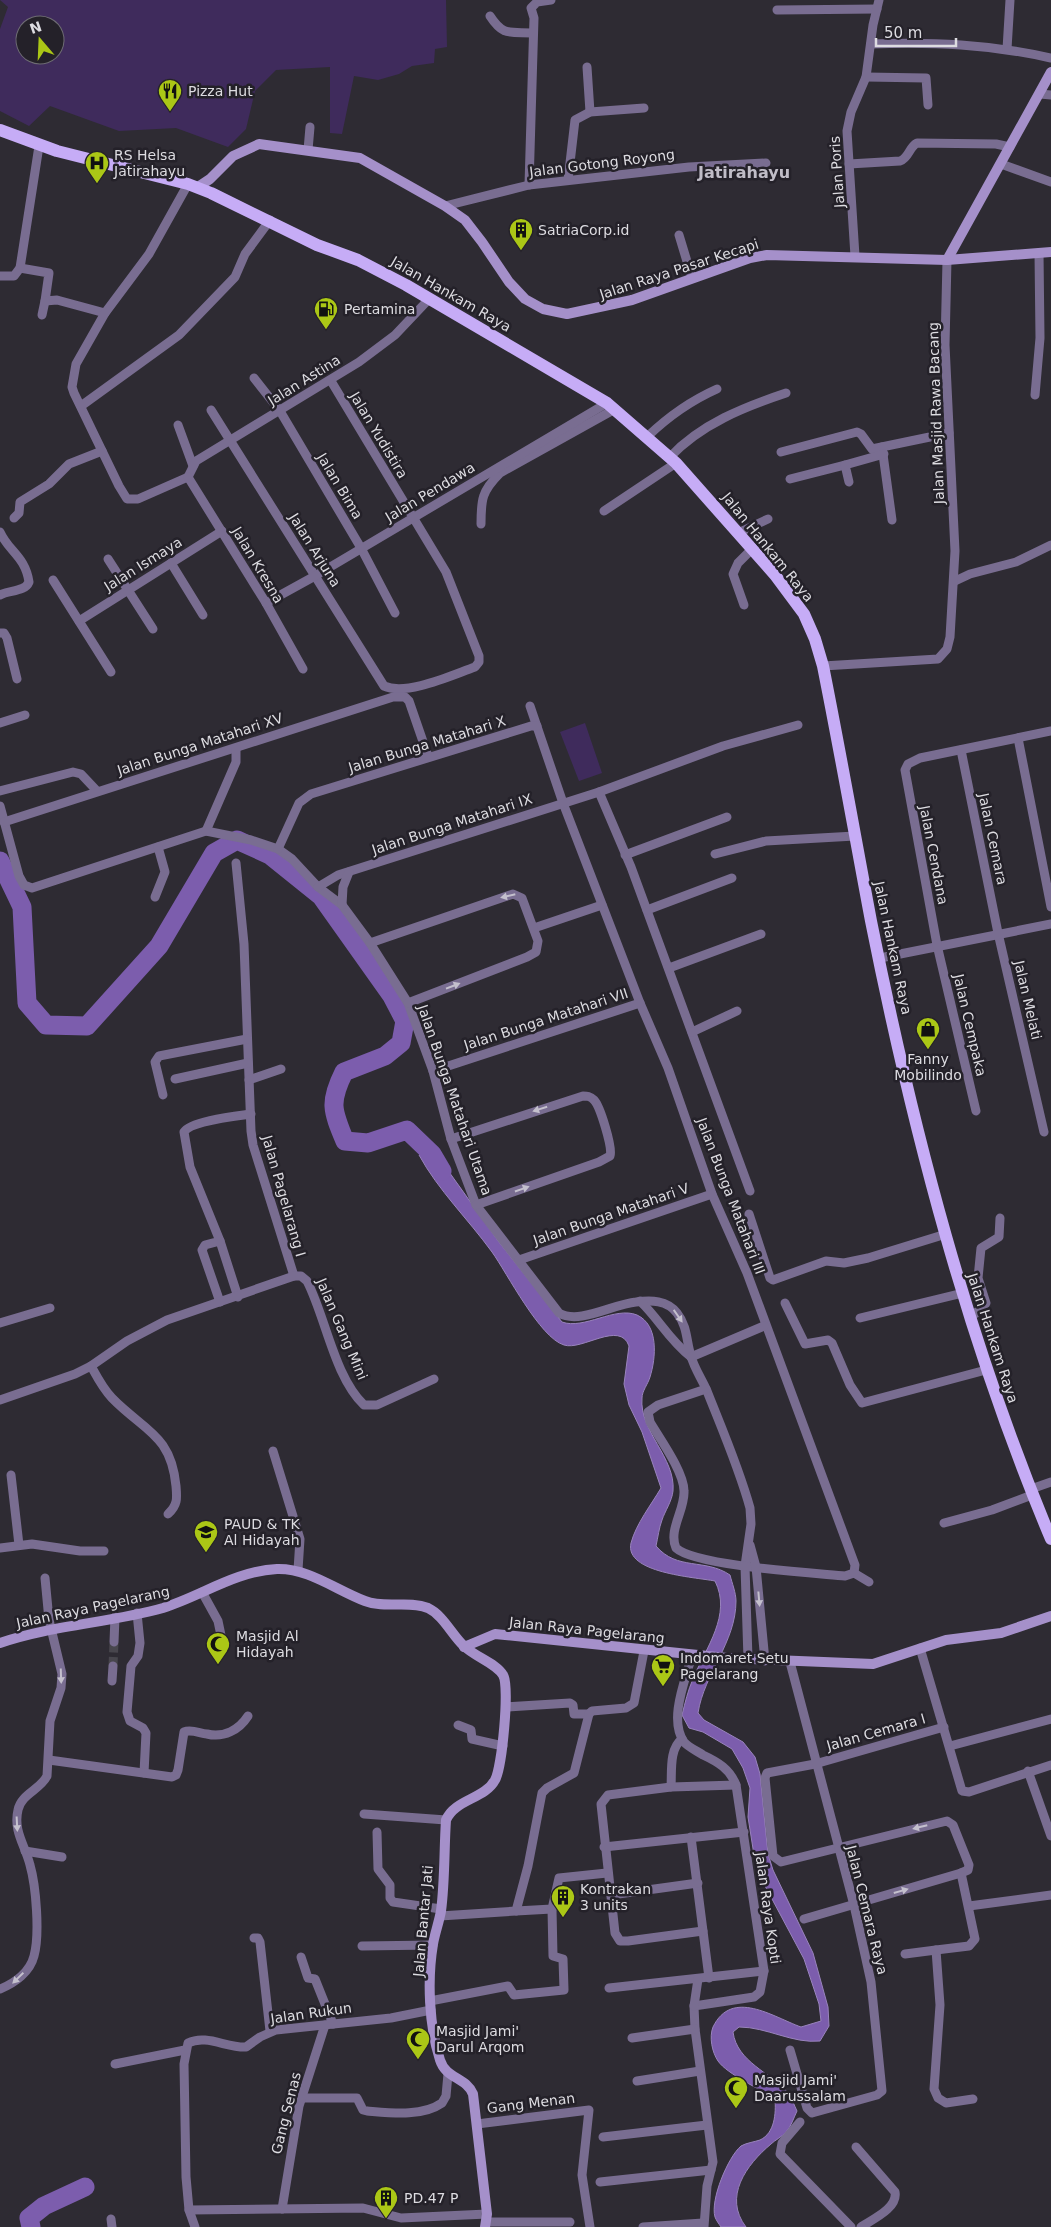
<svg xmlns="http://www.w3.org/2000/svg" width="1051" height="2227" font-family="'DejaVu Sans',sans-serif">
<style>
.green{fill:#3f2b5c;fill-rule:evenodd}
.water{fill:#7c5dad;stroke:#9983bd}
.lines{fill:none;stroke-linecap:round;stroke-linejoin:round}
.river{stroke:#7c5dad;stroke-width:19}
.street-tunnel{stroke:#48464d;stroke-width:9;stroke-dasharray:9 4.5;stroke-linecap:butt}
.street{stroke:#796d91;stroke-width:9}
.secondary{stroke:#a590ca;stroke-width:10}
.primary{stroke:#c6acf6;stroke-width:12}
.oneway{fill:#c4c0cd}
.labels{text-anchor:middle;stroke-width:5;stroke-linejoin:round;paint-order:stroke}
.poi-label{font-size:14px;fill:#dddce1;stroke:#242129;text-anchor:start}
.street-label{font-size:14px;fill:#dddce1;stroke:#242129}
.quarter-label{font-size:16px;font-weight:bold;fill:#c0bdc7;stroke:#242129}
</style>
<rect width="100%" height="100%" fill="#2e2b33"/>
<!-- green -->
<g class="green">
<path d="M0,0H446L447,47L435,49L434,63L412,66L399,74L378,80L354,76L342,134L330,133V67L276,70L255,91L246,129L228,147L176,128L119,131L50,106L29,126L0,111V29L8,7ZM25,25H55V55H25Z"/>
<polygon points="585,723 602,773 579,781 560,732"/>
</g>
<!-- water -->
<path class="water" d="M432,1148L499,1242L562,1322C584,1330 615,1306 637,1315C659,1325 656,1358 650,1377C648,1384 642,1391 642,1398C639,1431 676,1458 673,1491C672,1501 665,1511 662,1520C659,1528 658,1537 656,1546C677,1571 705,1558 730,1575C732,1583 736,1593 736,1601C736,1642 704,1674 698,1713L704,1720L743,1742L755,1757L760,1774L768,1854L773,1870L813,1953L828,2007L829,2026L820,2041C793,2044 767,2027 739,2027L733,2032C737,2062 770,2072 788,2093C792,2098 794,2105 797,2111C794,2117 791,2127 786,2132C782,2137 775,2140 771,2144C746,2165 723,2197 746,2227H721C719,2224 716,2220 715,2217C710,2200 728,2157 741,2146C746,2143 754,2142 760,2140C775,2133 776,2113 775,2099C760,2089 727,2074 718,2061C712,2052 709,2037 713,2027C732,1988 773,2017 801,2027L821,2021L819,2004L804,1959L764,1884L754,1855L748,1817L750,1788L743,1768L732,1749L703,1732L689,1728L682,1715C685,1703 688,1690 693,1679C706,1647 732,1615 715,1581C694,1577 624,1573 631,1543C636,1524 651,1505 661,1488L642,1432L629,1405L624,1384L629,1346C620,1320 582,1351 564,1345C540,1338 507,1273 492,1252C468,1219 438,1190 419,1155Z"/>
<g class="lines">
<!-- river -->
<g class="river">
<path d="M0,861L22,907L27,1003L46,1025L87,1026L159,946L214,853L237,840L270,855L321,896L392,996L405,1021L401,1043L385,1056L344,1072C329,1102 332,1110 345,1141L368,1143L407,1130L432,1154L442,1171"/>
<polyline points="31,2227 29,2218 44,2206 85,2187"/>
</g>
<!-- street-tunnel -->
<polyline class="street-tunnel" points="113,1666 114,1642"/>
<!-- street -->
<g class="street">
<polyline points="777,10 877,9"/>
<path d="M490,16C503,36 509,32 532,33"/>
<path d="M871,44C933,42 989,44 1051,58"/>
<polyline points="1007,49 1010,0"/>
<polyline points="587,67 590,112"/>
<polyline points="866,77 926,78 928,105"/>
<polyline points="1040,94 1051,95"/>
<polyline points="308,150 310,127"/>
<path d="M849,164L900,161C909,158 909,147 917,143L996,144L1010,147"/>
<polyline points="1001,164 1051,182"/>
<polyline points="568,180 575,120 590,112 644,108"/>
<polyline points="529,185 534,18 531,8 537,2 551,0"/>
<polyline points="445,206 529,185 689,167 766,163"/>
<polyline points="679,235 692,278"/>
<polyline points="855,256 847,131 851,112 866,77 873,25 879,0"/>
<polyline points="20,268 49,273 45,301 57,300 105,313"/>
<polyline points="0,276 14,276 20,268 39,146"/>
<polyline points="42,315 45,301"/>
<polyline points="254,378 280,411 361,548 395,613"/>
<polyline points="1035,395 1040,338 1039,253"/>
<polyline points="81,406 179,335 235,277 245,254 270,220"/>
<path d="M211,410L384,686C407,696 452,675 475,667L479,662V656L446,572L331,381"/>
<polyline points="178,425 193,466"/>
<path d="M648,436C669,416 690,401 717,389"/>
<polyline points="882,447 892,520"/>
<polyline points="781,452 857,432 861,434 872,449 949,433"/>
<path d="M670,457C701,424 744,407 786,393"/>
<polyline points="188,477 138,499 127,499 119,486 74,393 72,387 76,364 105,313 149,254 188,184"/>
<polyline points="188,477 196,461 359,362 395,335 430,298"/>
<polyline points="188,477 266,603 303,669"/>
<polyline points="790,479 845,465"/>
<polyline points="849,482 845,465 884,454"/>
<polyline points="604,511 676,463"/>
<polyline points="14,518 19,513 20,502 49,484 69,464 102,451"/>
<path d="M481,524C481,499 482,491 500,473L615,409"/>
<path d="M0,532C9,552 25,556 29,582C25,592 9,590 0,595"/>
<polyline points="738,533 768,519"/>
<polyline points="108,559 153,629"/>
<polyline points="171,563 203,615"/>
<polyline points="53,580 111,672"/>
<polyline points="955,581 970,574 1016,562 1051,545"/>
<polyline points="266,603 315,576 607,403"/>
<polyline points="744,605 733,574 738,563 753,548"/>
<polyline points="79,621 222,531"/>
<polyline points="0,633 4,633 7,638 17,679"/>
<polyline points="823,666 938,659 947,649 950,637 955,551 945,345 947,260"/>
<polyline points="530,706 563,803 640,1003 668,1068 712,1194 747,1273 855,1565 854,1573"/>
<polyline points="0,723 25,715"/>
<polyline points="1018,738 1051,907"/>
<polyline points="961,750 998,933 1044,1132"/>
<polyline points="0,791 73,772 81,774 97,791"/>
<polyline points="599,792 631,867 750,1191"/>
<path d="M0,806L19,876L24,885L32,888L206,831L251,840L278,849L292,859L318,887L342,905L370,943L408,1003L433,1071L451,1139L476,1205L559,1313C579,1325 613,1304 636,1302C651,1300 667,1300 677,1313C688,1327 686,1341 691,1356C694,1368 702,1379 707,1391C722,1429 739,1468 750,1508L751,1524L745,1566L748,1659"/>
<polyline points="4,822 393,697 405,697 409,701 428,756"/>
<polyline points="206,831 236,762 236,749"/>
<polyline points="278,849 299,803 311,794 531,726 537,726"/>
<polyline points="715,854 766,841 855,836"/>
<polyline points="625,855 727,817"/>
<polyline points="236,863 244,944 251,1131 253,1145 294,1276"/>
<polyline points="318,887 338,875 599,792 723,746 798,725"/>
<polyline points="155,897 165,872 158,847"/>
<polyline points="342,905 343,887 349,872"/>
<polyline points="647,910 732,878"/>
<polyline points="534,928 602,905"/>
<polyline points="370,943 513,894 522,898 538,941 536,952 527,957 408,1003"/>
<polyline points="880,958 1051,924"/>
<polyline points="669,968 761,934"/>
<polyline points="692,1032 737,1011"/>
<polyline points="433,1071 640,1003"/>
<polyline points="175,1079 248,1063"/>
<polyline points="249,1080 281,1069"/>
<polyline points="163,1095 155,1062 159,1056 247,1039"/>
<polyline points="976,1111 937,945 905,770 908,764 920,758 1051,731"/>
<path d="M451,1139L583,1096C587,1096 590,1096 594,1100C600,1106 613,1148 610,1156L599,1162L476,1205"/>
<polyline points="749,1214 770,1278 773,1280 826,1261 844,1263 868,1258 946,1234"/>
<polyline points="220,1241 238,1297"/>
<polyline points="519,1260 712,1194"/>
<path d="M640,1301C659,1319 669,1340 691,1357"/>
<path d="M220,1302L202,1250L205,1245L220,1241L190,1167L184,1132C190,1121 237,1116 251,1114"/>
<polyline points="785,1303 805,1344 828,1340 832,1343 850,1385 862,1403 986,1370"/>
<polyline points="971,1317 983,1307 986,1303 978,1278 981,1248 999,1237 1000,1218"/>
<polyline points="860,1318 963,1293"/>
<polyline points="0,1323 50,1308"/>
<polyline points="691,1357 764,1326"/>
<path d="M91,1366C97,1377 103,1389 112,1398C144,1431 171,1434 176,1486C177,1498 178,1505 168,1514"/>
<path d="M706,1389L658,1405L648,1412L650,1422C660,1439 684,1472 684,1491C685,1510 668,1530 676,1548C695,1566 814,1573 845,1576L854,1573"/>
<path d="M0,1400L75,1374L91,1366L127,1341L167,1320L294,1276H301L307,1281C326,1318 334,1376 364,1405H377L434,1379"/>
<polyline points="273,1451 300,1539 298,1570"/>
<polyline points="11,1475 19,1545"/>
<polyline points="1031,1489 1051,1482"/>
<polyline points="944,1523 992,1510 1032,1495"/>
<polyline points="750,1545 756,1567 765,1661"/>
<polyline points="0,1548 32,1544 80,1551 104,1551"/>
<polyline points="854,1573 869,1582"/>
<polyline points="202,1592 218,1621 223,1645"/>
<polyline points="137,1613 140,1643 138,1656 131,1666 127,1712 130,1721 143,1728 146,1733 144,1773"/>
<polyline points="114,1642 115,1617"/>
<polyline points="920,1648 962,1791 969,1792 1051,1765"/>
<path d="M692,1655C686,1679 668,1719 684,1742C688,1747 697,1751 703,1755C718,1762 730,1769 736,1785L764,1971L760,1992L754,1997L694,2006L695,2029L713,2162L707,2186L704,2227"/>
<polyline points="112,1681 113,1666"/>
<polyline points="506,1707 570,1703 573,1705 574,1714 589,1714"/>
<polyline points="458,1725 471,1730 472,1739 503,1746"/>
<polyline points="950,1746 1051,1719"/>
<path d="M49,1760L172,1777L176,1775L178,1770L184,1732C191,1729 199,1733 207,1734C224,1738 239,1730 248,1716"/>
<polyline points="1028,1771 1051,1836"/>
<path d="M671,1787C672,1771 669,1749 682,1739"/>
<polyline points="364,1814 446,1820"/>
<polyline points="377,1832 378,1869 390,1885 390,1898 393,1902 441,1909"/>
<polyline points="691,1837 709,1978"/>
<polyline points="604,1847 744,1832"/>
<polyline points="25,1851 62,1857"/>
<polyline points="961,1873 975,1939 969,1946 936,1950 940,2005 934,2089 938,2098 946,2103 973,2099"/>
<polyline points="611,1895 698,1883"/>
<polyline points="969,1906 1051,1895"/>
<polyline points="516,1911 552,1909 559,1878 607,1873"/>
<polyline points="440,1916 516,1911 528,1866 542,1793 547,1788 574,1773 589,1714 592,1711 626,1708 634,1703 644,1651"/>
<polyline points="804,1919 961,1873 968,1870 969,1865 953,1825 947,1821 781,1862 773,1856 765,1778 767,1773 815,1764 944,1727"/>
<polyline points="703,1931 628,1941 620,1941 615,1933 601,1804 608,1795 671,1787 736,1785"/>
<polyline points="254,1938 258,1938 260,1942 270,2031"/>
<polyline points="362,1946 433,1945"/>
<polyline points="905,1954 936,1950"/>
<polyline points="301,1957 308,1978 315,1979 333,2024"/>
<polyline points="609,1988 764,1971"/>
<path d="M0,1989C15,1983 30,1972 34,1956C40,1934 36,1886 30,1865C25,1845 13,1831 18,1810C21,1794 40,1790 47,1776L50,1721L61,1688L62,1674L49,1620L45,1578"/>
<polyline points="430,2001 508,1986 514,1995 564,1990 563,1959 553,1956 552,1909"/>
<polyline points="694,2006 698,1979"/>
<polyline points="632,2038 695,2029"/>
<polyline points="790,2050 807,2108 812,2113 877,2095 882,2091 871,1982 854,1905 790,1662"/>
<polyline points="115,2064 185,2050"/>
<polyline points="637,2081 700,2071"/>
<path d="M301,2098H357L363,2110L367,2111C391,2113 422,2117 442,2103L446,2096L448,2074"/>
<polyline points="800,2122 782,2143 780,2154 851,2227"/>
<polyline points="477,2124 589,2110 582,2175 590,2227"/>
<polyline points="603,2137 707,2125"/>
<path d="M856,2147L895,2192C898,2208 873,2219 861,2227"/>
<polyline points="600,2182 711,2170"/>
<polyline points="282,2209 299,2106 325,2025"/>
<polyline points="189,2210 363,2208 401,2218 487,2214"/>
<polyline points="111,2219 112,2227"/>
<polyline points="486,2222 570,2222"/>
<path d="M195,2227L189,2210L186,2177L184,2064L188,2043C206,2034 227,2048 246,2047L260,2037L276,2030L391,2018L431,2010"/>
<polyline points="643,2227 703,2223"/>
</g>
<!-- secondary -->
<g class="secondary">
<polyline points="198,187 210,179 233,156 259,144 360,158 445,206 465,220 482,242 509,282 525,299 543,309 567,314 632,300 750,258 767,255 947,260 1051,252"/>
<polyline points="947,260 1051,72"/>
<path d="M0,1643C53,1625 109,1623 163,1608C201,1596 236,1571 277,1569C308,1568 336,1590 365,1601C385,1609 408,1600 428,1608C443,1615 452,1635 464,1646C475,1657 496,1663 503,1675C510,1686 502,1768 495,1780C485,1799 455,1799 446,1820C444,1849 445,1881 441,1911C439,1922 435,1933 433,1944C427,1980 429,2026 440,2060C446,2079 466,2077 473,2094L487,2214L485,2227"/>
<polyline points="464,1647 495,1634 727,1658 873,1664 946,1640 1001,1633 1051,1616"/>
</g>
<!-- primary -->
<path class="primary" d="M0,130L57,151L188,184L211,193L317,245L358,260L406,285L607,403L676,463L775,575L804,614L815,639L823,666C840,751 855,836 871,921C913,1131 968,1342 1051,1539"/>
</g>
<!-- one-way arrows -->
<defs><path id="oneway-solid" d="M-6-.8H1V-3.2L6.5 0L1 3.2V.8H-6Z" transform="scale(1.25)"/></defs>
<g class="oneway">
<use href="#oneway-solid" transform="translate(508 896) rotate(167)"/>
<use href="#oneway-solid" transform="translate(453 986) rotate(-21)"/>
<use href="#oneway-solid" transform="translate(540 1109) rotate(163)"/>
<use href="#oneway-solid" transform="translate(522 1189) rotate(-19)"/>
<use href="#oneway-solid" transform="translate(678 1316) rotate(55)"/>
<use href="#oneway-solid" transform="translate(759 1599) rotate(85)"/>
<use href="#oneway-solid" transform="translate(61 1676) rotate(88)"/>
<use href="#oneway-solid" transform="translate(17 1824) rotate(87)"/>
<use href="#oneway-solid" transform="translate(920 1827) rotate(166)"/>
<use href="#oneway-solid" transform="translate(901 1891) rotate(-16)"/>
<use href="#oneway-solid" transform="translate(18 1978) rotate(136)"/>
</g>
<!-- icons -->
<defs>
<g id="restaurant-pin" transform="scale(1.25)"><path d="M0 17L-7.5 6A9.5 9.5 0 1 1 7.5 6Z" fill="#abc716" stroke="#242129"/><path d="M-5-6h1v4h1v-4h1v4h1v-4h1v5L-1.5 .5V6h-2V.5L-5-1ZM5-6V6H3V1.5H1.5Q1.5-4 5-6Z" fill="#111"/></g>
<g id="hospital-pin" transform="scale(1.25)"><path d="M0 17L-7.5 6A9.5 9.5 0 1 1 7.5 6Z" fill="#abc716" stroke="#242129"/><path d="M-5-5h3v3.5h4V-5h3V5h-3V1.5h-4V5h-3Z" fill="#111"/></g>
<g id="building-pin" transform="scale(1.25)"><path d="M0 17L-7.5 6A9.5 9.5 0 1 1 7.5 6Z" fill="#abc716" stroke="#242129"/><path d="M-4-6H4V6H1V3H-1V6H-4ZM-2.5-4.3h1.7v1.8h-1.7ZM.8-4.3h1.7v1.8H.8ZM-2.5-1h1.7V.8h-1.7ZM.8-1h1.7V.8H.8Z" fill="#111"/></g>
<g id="fuel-pin" transform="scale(1.25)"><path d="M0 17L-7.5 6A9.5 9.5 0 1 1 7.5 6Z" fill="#abc716" stroke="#242129"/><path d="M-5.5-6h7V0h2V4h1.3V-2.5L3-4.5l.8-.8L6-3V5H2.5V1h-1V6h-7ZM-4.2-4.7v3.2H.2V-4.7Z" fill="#111"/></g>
<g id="shop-pin" transform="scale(1.25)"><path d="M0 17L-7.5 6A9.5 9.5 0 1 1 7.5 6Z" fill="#abc716" stroke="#242129"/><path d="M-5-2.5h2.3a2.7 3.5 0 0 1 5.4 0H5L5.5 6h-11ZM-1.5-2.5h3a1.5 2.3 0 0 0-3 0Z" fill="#111"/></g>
<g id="school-pin" transform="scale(1.25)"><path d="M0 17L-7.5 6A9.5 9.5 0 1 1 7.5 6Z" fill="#abc716" stroke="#242129"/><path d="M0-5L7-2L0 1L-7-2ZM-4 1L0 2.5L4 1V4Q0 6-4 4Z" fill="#111"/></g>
<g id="mosque-pin" transform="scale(1.25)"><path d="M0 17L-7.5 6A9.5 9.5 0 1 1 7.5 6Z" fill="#abc716" stroke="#242129"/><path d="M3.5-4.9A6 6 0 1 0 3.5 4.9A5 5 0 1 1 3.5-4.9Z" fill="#111"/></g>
<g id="supermarket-pin" transform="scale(1.25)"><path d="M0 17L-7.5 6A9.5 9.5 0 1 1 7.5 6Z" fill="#abc716" stroke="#242129"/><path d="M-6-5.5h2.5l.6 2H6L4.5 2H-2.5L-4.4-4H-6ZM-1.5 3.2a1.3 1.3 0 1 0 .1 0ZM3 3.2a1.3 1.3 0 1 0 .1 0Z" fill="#111"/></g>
</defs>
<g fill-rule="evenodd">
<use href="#restaurant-pin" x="170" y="91"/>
<use href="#hospital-pin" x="97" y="163"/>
<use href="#building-pin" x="521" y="230"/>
<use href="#fuel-pin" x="326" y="309"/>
<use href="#shop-pin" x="928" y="1029"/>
<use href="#school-pin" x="206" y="1532"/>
<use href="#mosque-pin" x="218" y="1644"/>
<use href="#supermarket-pin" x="663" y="1666"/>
<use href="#building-pin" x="563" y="1897"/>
<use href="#mosque-pin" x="418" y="2039"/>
<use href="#mosque-pin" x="736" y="2088"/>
<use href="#building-pin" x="386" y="2198"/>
</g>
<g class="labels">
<!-- poi labels -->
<g class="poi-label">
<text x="188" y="96">Pizza Hut</text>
<text x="114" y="160">RS Helsa<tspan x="114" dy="16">Jatirahayu</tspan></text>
<text x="538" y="235">SatriaCorp.id</text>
<text x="344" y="314">Pertamina</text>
<text x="928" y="1064" text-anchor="middle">Fanny<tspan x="928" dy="16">Mobilindo</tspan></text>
<text x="224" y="1529">PAUD &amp; TK<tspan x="224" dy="16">Al Hidayah</tspan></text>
<text x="236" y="1641">Masjid Al<tspan x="236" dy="16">Hidayah</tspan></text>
<text x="680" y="1663">Indomaret Setu<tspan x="680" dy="16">Pagelarang</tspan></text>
<text x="580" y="1894">Kontrakan<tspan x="580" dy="16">3 units</tspan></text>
<text x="436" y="2036">Masjid Jami'<tspan x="436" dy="16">Darul Arqom</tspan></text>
<text x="754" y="2085">Masjid Jami'<tspan x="754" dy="16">Daarussalam</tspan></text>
<text x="404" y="2203">PD.47 P</text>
</g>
<!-- street labels -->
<g class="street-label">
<text transform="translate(602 163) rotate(-7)" y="5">Jalan Gotong Royong</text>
<text transform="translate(837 172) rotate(-94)" y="5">Jalan Poris</text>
<text transform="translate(679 269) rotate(-18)" y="5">Jalan Raya Pasar Kecapi</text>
<text transform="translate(451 294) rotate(30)" y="5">Jalan Hankam Raya</text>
<text transform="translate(304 380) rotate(-32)" y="5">Jalan Astina</text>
<text transform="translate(936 413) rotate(-92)" y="5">Jalan Masjid Rawa Bacang</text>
<text transform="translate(379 435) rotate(59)" y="5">Jalan Yudistira</text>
<text transform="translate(340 486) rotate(59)" y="5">Jalan Bima</text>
<text transform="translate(430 492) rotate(-31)" y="5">Jalan Pendawa</text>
<text transform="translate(768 547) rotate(51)" y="5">Jalan Hankam Raya</text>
<text transform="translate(315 550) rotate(58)" y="5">Jalan Arjuna</text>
<text transform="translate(143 564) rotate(-32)" y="5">Jalan Ismaya</text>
<text transform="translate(258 565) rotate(59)" y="5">Jalan Kresna</text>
<text transform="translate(200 744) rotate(-18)" y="5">Jalan Bunga Matahari XV</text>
<text transform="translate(427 744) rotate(-17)" y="5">Jalan Bunga Matahari X</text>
<text transform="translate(452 824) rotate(-18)" y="5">Jalan Bunga Matahari IX</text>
<text transform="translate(993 839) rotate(78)" y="5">Jalan Cemara</text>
<text transform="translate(934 855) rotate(79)" y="5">Jalan Cendana</text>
<text transform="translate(893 948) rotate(78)" y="5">Jalan Hankam Raya</text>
<text transform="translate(1028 1000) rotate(77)" y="5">Jalan Melati</text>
<text transform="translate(546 1019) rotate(-18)" y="5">Jalan Bunga Matahari VII</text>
<text transform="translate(970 1025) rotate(77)" y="5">Jalan Cempaka</text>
<text transform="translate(455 1100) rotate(71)" y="5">Jalan Bunga Matahari Utama</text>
<text transform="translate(284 1196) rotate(74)" y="5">Jalan Pagelarang I</text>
<text transform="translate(731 1196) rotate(69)" y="5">Jalan Bunga Matahari III</text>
<text transform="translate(611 1214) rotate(-19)" y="5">Jalan Bunga Matahari V</text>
<text transform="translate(342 1329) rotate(67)" y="5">Jalan Gang Mini</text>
<text transform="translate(993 1338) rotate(72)" y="5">Jalan Hankam Raya</text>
<text transform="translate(93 1607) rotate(-12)" y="5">Jalan Raya Pagelarang</text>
<text transform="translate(587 1630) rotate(6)" y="5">Jalan Raya Pagelarang</text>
<text transform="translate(876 1732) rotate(-16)" y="5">Jalan Cemara I</text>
<text transform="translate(768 1908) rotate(82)" y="5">Jalan Raya Kopti</text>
<text transform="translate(867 1910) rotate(76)" y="5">Jalan Cemara Raya</text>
<text transform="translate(423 1921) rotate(-85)" y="5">Jalan Bantar Jati</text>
<text transform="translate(311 2013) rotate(-8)" y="5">Jalan Rukun</text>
<text transform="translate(531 2103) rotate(-7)" y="5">Gang Menan</text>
<text transform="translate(286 2113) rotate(-76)" y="5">Gang Senas</text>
</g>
<!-- quarter labels -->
<g class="quarter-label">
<text x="744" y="178">Jatirahayu</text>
</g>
</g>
<!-- north arrow -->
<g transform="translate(40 40) rotate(341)"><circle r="24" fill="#242129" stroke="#6e6c73"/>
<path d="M0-4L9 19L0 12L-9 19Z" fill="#abc716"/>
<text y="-8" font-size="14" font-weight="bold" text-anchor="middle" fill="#dddce1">N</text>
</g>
<!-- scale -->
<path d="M876 38v8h80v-8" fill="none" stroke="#dddce1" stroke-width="2.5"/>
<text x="884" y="38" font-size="15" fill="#dddce1" stroke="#242129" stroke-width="4" paint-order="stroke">50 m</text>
</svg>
